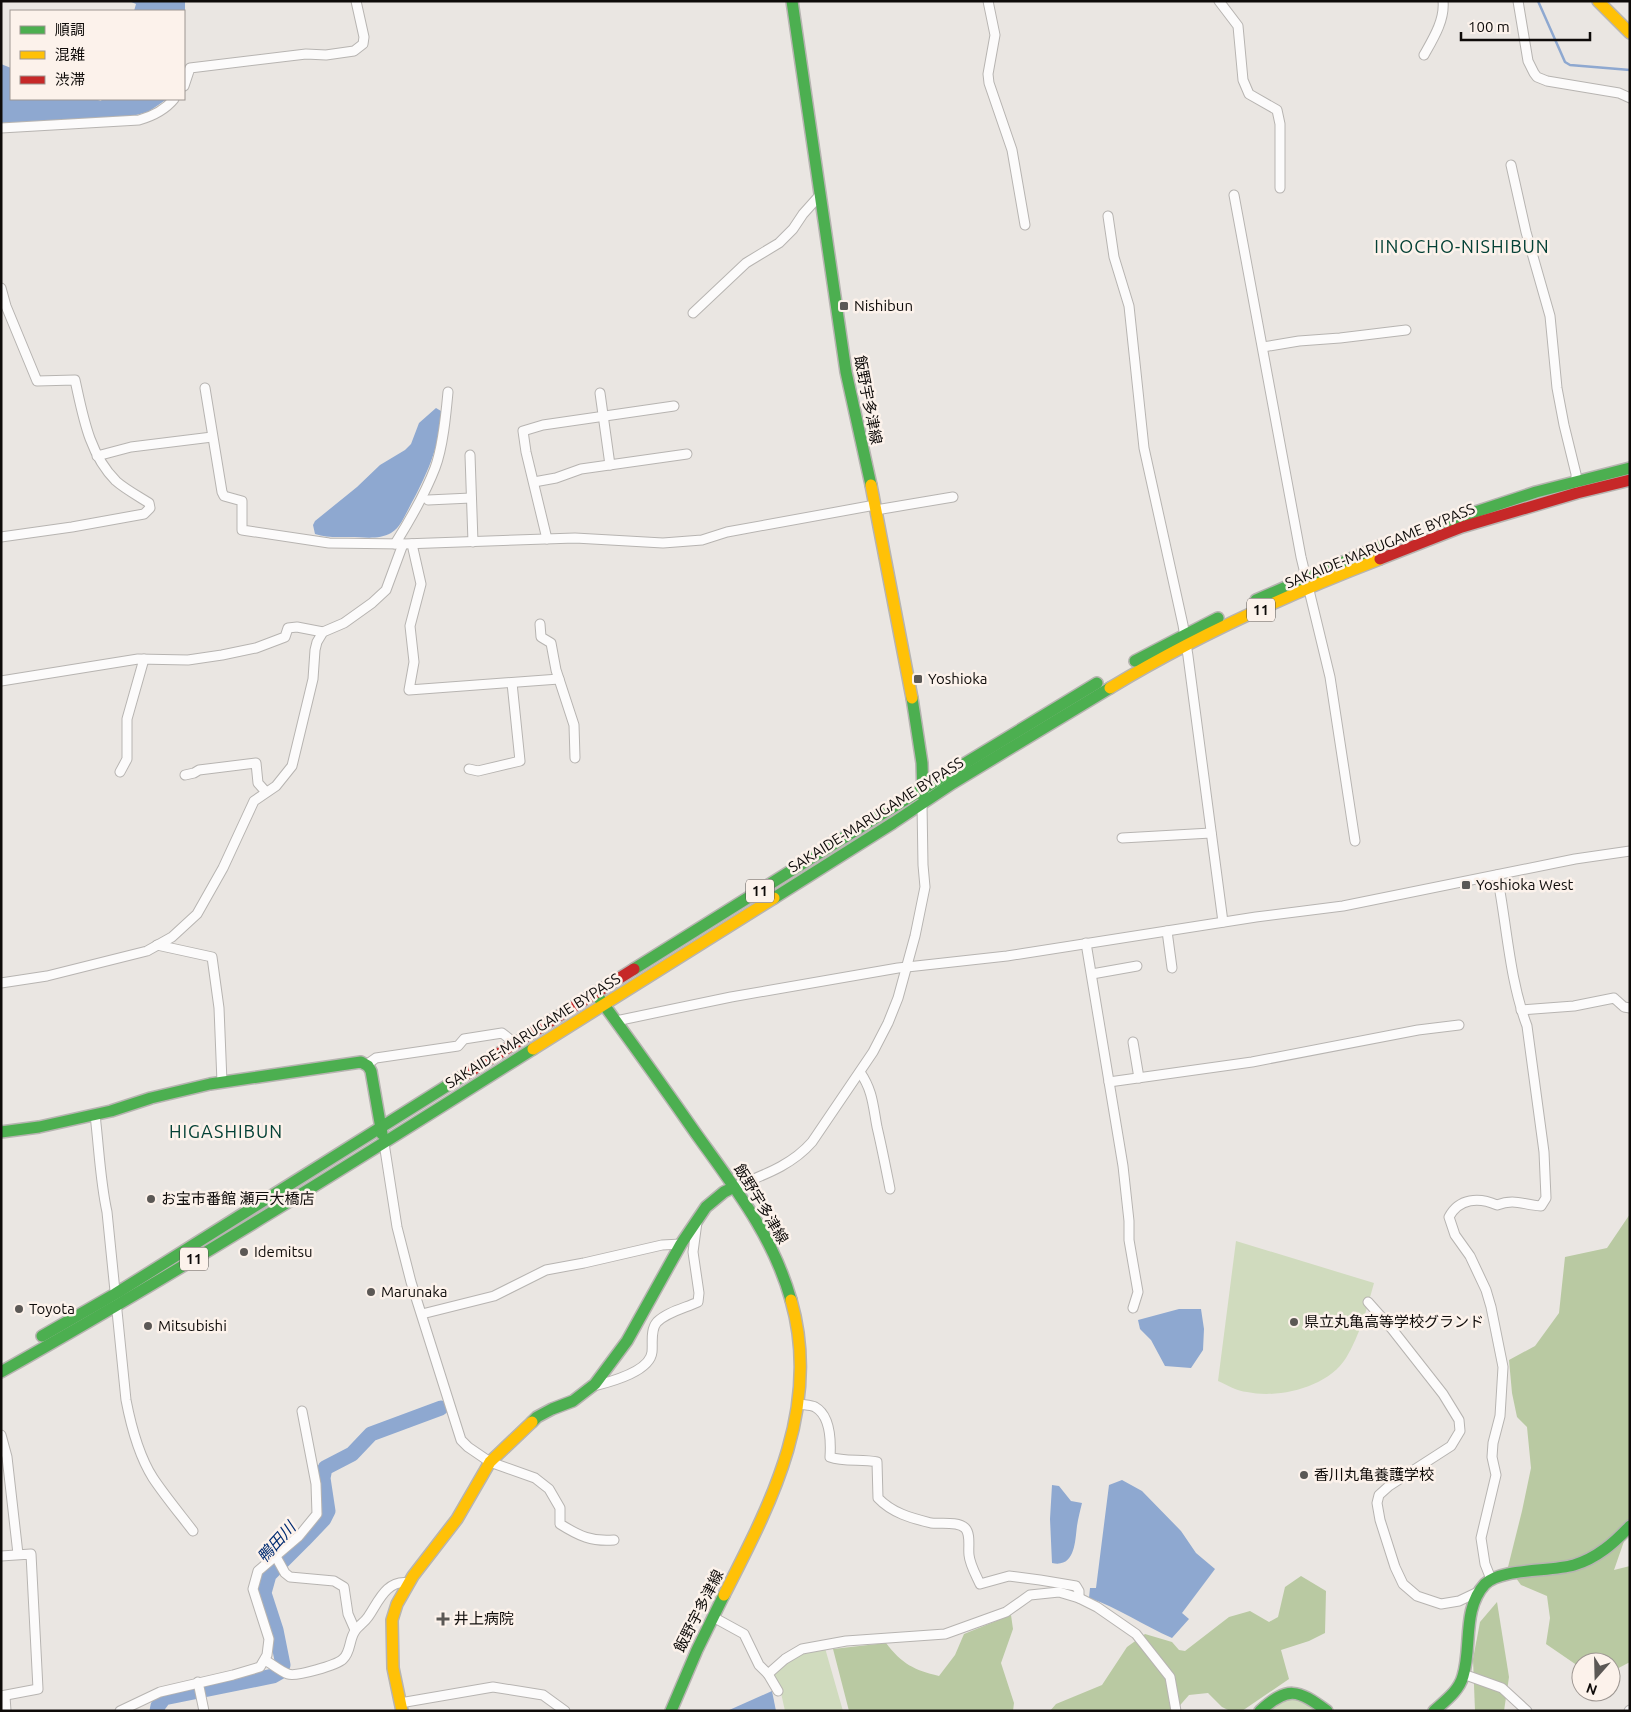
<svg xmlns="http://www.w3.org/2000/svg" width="1631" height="1712" font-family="Ubuntu,'Noto Sans JP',sans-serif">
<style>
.green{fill:#d0dbbe}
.forest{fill:#b9c9a2}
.water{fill:#8ea8d0}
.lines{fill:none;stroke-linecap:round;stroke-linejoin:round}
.stream{stroke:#8ea8d0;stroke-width:2.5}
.river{stroke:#8ea8d0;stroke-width:15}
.street-casing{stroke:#b7b4b1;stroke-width:11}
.fast-casing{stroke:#b7b4b1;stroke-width:14}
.slow-casing{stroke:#b7b4b1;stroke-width:14}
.jam-casing{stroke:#b7b4b1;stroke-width:14}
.street{stroke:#fcfbfb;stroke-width:9}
.fast{stroke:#4caf50;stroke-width:11}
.slow{stroke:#ffc107;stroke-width:11}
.jam{stroke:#c62828;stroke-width:11}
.poi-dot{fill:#5b5855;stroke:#fcf2eb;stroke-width:2}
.labels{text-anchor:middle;stroke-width:5;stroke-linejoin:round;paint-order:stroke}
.shield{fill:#fcf2eb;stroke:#55504d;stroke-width:1}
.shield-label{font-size:14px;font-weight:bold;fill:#0e0b09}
.poi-label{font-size:15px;fill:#0e0b09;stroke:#fcf2eb;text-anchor:start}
.street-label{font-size:15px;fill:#0e0b09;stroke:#fcf2eb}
.water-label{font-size:16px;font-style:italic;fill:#002c72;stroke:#fcf2eb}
.quarter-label{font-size:18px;letter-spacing:1px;fill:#034035;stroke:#fcf2eb}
</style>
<rect width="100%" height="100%" fill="#eae6e2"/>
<!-- green -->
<g class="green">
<path d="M1236,1241L1374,1283C1367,1308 1360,1335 1346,1358C1328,1387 1279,1399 1247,1392C1237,1391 1227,1385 1218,1381Z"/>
<polygon points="825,1648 843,1711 785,1711 781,1693 773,1675 789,1661 802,1652"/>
<polygon points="1315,1697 1334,1711 1253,1711 1263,1701"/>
</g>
<!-- forest -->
<g class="forest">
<polygon points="1630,1214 1630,1524 1614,1570 1630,1566 1630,1662 1611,1672 1611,1662 1581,1662 1581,1668 1546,1644 1550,1618 1547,1596 1521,1585 1508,1567 1522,1511 1531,1468 1527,1427 1517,1417 1512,1393 1509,1360 1535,1346 1559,1313 1565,1257 1607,1248"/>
<polygon points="1301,1576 1326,1591 1325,1633 1309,1641 1281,1650 1289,1679 1242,1711 1230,1711 1222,1707 1208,1693 1189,1695 1175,1711 1050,1711 1056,1704 1102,1685 1127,1647 1145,1634 1172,1642 1179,1650 1185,1651 1229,1617 1250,1611 1269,1622 1278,1617 1285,1587"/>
<polygon points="1497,1602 1509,1677 1504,1711 1475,1711 1473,1659 1480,1622"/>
<path d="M1011,1615L1013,1629L1001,1663L1014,1703L1013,1711H849L833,1649L886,1643C902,1664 914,1670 939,1676L955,1655L964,1634Z"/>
</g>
<!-- water -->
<g class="water">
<polygon points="129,1 185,1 185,76 184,78 184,11 134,11 136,4"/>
<polygon points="1,64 11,68 11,99 95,99 101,101 102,99 167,99 148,112 132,116 1,123"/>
<path d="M436,408L441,411C441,446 425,478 409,508C404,517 400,528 391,533C379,540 363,537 350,537C339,537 326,538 315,534L313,525L315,521L357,487L380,465L405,450L411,444L419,423Z"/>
<polygon points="1179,1309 1201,1309 1204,1329 1203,1350 1191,1368 1165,1366 1151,1340 1140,1329 1138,1320"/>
<path d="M1122,1480L1142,1491L1181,1531L1196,1553L1215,1569L1182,1613L1189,1619L1172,1638C1144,1626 1119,1608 1089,1598L1090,1588H1096L1109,1485Z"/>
<path d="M1052,1485L1059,1486L1071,1501L1082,1503C1080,1511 1078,1519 1077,1526C1075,1542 1075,1568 1052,1563L1050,1519Z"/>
<polygon points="772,1691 776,1711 727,1711"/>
</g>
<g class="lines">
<!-- stream -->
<polyline class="stream" points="1538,1 1565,62 1570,65 1630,70"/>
<!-- river -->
<polyline class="river" points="157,1711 158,1706 164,1698 273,1676 280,1672 283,1665 276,1630 264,1593 269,1575 304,1540 324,1519 328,1511 323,1478 325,1468 352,1454 371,1434 441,1408"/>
<!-- street casing -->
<g class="street-casing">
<g id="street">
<polyline points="988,1 995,35 988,74 989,83 1012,150 1025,225"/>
<polyline points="1219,1 1238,26 1243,80 1249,94 1277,110 1280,124 1280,188"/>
<polyline points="1518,1 1528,61 1534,73 1537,77 1547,81 1619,93 1630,98"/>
<path d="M1424,55C1433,39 1445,20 1443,1"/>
<polyline points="184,86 190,68 306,54 326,55 354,51 363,44 364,37 356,1"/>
<path d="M1,128L139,120C153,116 165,110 174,99"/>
<polyline points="1511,165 1526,232 1550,316 1557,388 1564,425 1576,474 1576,483"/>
<polyline points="1234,195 1301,557 1330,677 1355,841"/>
<polyline points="1108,216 1114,257 1129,306 1144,448 1183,625 1188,656 1223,922"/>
<path d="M1,288L6,306L37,381L75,380C83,416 89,454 116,481C125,489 138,496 149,503L150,508L144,514L72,527L1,537"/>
<polyline points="693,313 746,263 779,243 793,229 803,214 820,195"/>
<polyline points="1263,347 1299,341 1340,338 1406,330"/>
<polyline points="205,388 222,492 224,496 242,501 242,530 329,543 403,544 575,538 663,543 702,540 727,532 875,505"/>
<polyline points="600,393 610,465"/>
<polyline points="470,455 473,542"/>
<polyline points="97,456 131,447 212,437"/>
<polyline points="534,482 556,478 581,469 687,454"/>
<polyline points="428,500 471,498"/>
<polyline points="876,510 953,497"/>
<polyline points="547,539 526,452 523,431 543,425 674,406"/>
<path d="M395,544C410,520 425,494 435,468C443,447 446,414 448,392"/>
<polyline points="412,544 421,584 410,626 414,662 409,690 559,679"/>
<polyline points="540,624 541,637 551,643 556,670 574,725 575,758"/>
<polyline points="1,681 138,659 188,660 222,655 256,648 285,637 288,628 297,627 323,632"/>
<polyline points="469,769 478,771 520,761 512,683"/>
<polyline points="120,772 127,759 127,719 144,659"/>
<polyline points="185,775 194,773 199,770 256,763 258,783 266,792"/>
<polyline points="1122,838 1211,833"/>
<polyline points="1167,931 1172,968"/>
<polyline points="1086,943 1123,1166 1129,1221 1129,1240 1138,1292 1133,1308"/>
<polyline points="157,945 212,957 219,1008 222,1082"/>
<polyline points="1092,974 1137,966"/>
<polyline points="1,983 47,976 147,951 172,937 197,914 223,868 254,801 276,786 292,766 313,679 315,650 317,642 323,632 344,623 372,603 386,590 403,544"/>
<polyline points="1521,1010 1574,1006 1614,998 1624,1007 1630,1008"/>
<polyline points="616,1021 731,997 898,968 1007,956 1256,917 1343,906 1575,859 1630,851"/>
<polyline points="1133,1042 1139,1078"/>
<polyline points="366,1065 376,1058 458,1046 464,1039 502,1033 516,1044"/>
<path d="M860,1072C873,1091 873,1106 877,1127C882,1148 886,1169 890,1189"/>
<polyline points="1109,1082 1252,1062 1418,1030 1459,1025"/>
<path d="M95,1115C99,1147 100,1180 107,1212L126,1400C131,1426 139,1456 153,1478C165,1496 180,1514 193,1531"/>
<path d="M384,1143L397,1227L411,1282L461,1440L468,1447L490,1462L535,1478L549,1489L560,1508V1524C579,1536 592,1542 614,1540"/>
<path d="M734,1187C763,1175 791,1166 812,1142L873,1052L888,1023L898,998L915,936L925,887L923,865L922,804"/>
<polyline points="1368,1302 1392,1329 1443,1394 1459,1420 1460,1431 1451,1446 1389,1486 1379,1495 1377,1503 1380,1520 1395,1567 1403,1584 1417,1596 1441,1604 1459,1601 1480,1591"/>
<polyline points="422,1314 494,1296 546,1270 584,1263 662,1245 681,1244"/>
<path d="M595,1384L598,1385C613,1381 650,1371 652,1352C653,1343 650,1330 657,1322C667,1312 685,1308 698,1302L699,1293L693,1252L697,1222"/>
<path d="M799,1404C804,1405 811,1405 815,1407C831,1416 831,1441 830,1457C844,1462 861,1459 877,1462L878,1498C892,1513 911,1518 931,1523C940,1524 958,1521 965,1528C971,1534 968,1547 969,1555C970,1565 976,1575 980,1584L1009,1576L1040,1580L1076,1586L1079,1591V1598"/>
<polyline points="1,1435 7,1457 18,1554"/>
<polyline points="275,1555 285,1573 290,1577 334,1581 344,1587 348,1614 355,1630"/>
<polyline points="1,1556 31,1554 38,1689 1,1696"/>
<path d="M1491,1579L1485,1564L1481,1538L1496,1475L1492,1457L1493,1443L1500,1416L1503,1367L1491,1307L1486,1290L1470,1256L1455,1235L1449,1217C1459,1198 1479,1197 1497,1205C1515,1198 1523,1205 1541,1206L1546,1198L1544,1152L1527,1026C1509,978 1507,925 1497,875"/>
<polyline points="713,1617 744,1634 759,1665 768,1674 778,1691"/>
<path d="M265,1660C272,1664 280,1671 288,1674C296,1677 337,1665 343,1659C351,1652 349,1639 355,1631C358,1626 364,1623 368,1617C378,1603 386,1579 409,1583"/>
<polyline points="768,1674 785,1659 802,1649 846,1641 945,1634 1006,1612 1030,1595 1059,1592 1079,1598 1097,1607 1136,1634 1170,1677 1176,1711"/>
<polyline points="1463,1674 1502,1688 1527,1711"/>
<polyline points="198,1682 204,1711"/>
<polyline points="5,1696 6,1711"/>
<polyline points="400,1703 493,1687 543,1695 565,1711"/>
<polyline points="120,1711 160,1692 233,1675 260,1667 267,1655 269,1639 253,1589 258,1571 299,1536 317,1514 316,1484 302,1411"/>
<polyline points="1629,1711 1630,1710"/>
</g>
</g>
<!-- fast casing -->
<g class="fast-casing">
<g id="fast">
<polyline points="792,1 846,372 871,485"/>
<polyline points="1445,522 1536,492 1630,468"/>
<polyline points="1256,600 1380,546"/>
<polyline points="1135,661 1218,618"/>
<polyline points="912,698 922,763 923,796"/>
<polyline points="774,898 893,823 953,783 1110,688"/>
<polyline points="634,969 885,812 1097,683"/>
<path d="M599,998C632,1043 665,1089 697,1135C735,1188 773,1236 791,1300"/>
<polyline points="1,1132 39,1127 111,1111 151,1098 210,1084 361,1062 368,1066 371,1071 382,1134"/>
<polyline points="42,1336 115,1294 466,1074"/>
<path d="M1,1372C182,1270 357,1160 533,1049"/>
<polyline points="532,1422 537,1417 552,1409 573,1401 595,1384 627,1341 681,1244 706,1207 724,1192 734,1187"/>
<polyline points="671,1711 697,1650 724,1595"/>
<path d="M1260,1711C1288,1686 1297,1689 1327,1711"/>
<path d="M1434,1711C1445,1701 1459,1691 1463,1676C1472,1647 1462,1609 1485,1584C1501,1568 1550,1572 1574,1565C1597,1558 1614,1543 1630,1526"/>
</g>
</g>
<!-- slow casing -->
<g class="slow-casing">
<g id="slow">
<polyline points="1598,1 1630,33"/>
<polyline points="871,485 912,698"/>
<path d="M1110,688C1194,637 1289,594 1380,559"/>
<polyline points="533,1049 774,898"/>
<path d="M724,1595C771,1503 822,1407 791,1300"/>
<polyline points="402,1711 393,1668 392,1620 397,1604 413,1576 457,1519 490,1462 532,1422"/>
</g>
</g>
<!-- jam casing -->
<g class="jam-casing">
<g id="jam">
<polyline points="1380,559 1462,527 1577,493 1630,480"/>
<polyline points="466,1074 634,969"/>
</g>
</g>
<!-- street -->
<use href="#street" class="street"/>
<!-- fast -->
<use href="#fast" class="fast"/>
<!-- slow -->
<use href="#slow" class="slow"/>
<!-- jam -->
<use href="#jam" class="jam"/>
</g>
<!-- markers -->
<g class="poi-dot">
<rect x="839" y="301" width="10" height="10" rx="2.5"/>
<rect x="913" y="674" width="10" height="10" rx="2.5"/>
<rect x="1461" y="880" width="10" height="10" rx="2.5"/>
<circle cx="151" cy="1199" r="5"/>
<circle cx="244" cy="1252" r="5"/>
<circle cx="371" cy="1292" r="5"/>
<circle cx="19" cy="1309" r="5"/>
<circle cx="1294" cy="1322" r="5"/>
<circle cx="148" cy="1326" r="5"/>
<circle cx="1304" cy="1475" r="5"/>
<path d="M440.5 1611.5h5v5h5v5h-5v5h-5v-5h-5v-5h5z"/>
</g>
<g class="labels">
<!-- shield labels -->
<g class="shield">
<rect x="1247" y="598.5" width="28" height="23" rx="4"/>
<rect x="746" y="879.5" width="28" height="23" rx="4"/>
<rect x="180" y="1247.5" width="28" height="23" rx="4"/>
</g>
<g class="shield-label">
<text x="1261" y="615">11</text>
<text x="760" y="896">11</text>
<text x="194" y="1264">11</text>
</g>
<!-- poi labels -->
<g class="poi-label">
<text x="854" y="311">Nishibun</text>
<text x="928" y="684">Yoshioka</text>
<text x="1476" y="890">Yoshioka West</text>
<text x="161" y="1204">お宝市番館 瀬戸大橋店</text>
<text x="254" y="1257">Idemitsu</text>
<text x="381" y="1297">Marunaka</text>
<text x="29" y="1314">Toyota</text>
<text x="1304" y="1327">県立丸亀高等学校グランド</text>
<text x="158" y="1331">Mitsubishi</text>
<text x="1314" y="1480">香川丸亀養護学校</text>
<text x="454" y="1624">井上病院</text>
</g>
<!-- street labels -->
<g class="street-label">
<text transform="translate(868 400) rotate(79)" y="5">飯野宇多津線</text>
<text transform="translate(1380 546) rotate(-22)" y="5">SAKAIDE-MARUGAME BYPASS</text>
<text transform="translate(876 815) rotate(-32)" y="5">SAKAIDE-MARUGAME BYPASS</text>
<text transform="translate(533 1031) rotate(-32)" y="5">SAKAIDE-MARUGAME BYPASS</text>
<text transform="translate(761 1204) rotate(59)" y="5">飯野宇多津線</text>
<text transform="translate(699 1611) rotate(-63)" y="5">飯野宇多津線</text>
</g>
<!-- water labels -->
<g class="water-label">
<text transform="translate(276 1542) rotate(-48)" y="6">鴨田川</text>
</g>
<!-- quarter labels -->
<g class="quarter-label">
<text x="1462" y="253">IINOCHO-NISHIBUN</text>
<text x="226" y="1138">HIGASHIBUN</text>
</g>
</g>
<!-- border -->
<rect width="1631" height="1712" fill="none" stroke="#0e0b09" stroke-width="5"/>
<!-- legend -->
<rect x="10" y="10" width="175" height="90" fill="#fcf2eb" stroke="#9d9691"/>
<rect x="20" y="26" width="25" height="8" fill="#4caf50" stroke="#9d9691"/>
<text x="55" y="35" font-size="15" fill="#0e0b09">順調</text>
<rect x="20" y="51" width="25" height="8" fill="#ffc107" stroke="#9d9691"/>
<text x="55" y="60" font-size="15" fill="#0e0b09">混雑</text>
<rect x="20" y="76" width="25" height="8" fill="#c62828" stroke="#9d9691"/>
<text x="55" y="85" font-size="15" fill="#0e0b09">渋滞</text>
<!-- north arrow -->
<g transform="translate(1596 1677) rotate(200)"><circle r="24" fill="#fcf2eb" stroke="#9d9691"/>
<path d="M0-4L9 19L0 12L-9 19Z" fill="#5b5855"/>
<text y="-8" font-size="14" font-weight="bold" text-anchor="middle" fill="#0e0b09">N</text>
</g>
<!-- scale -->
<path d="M1461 32v8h129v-8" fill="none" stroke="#0e0b09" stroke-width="2.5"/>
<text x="1468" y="32" font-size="15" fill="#0e0b09" stroke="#fcf2eb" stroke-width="4" paint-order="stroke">100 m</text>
</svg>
